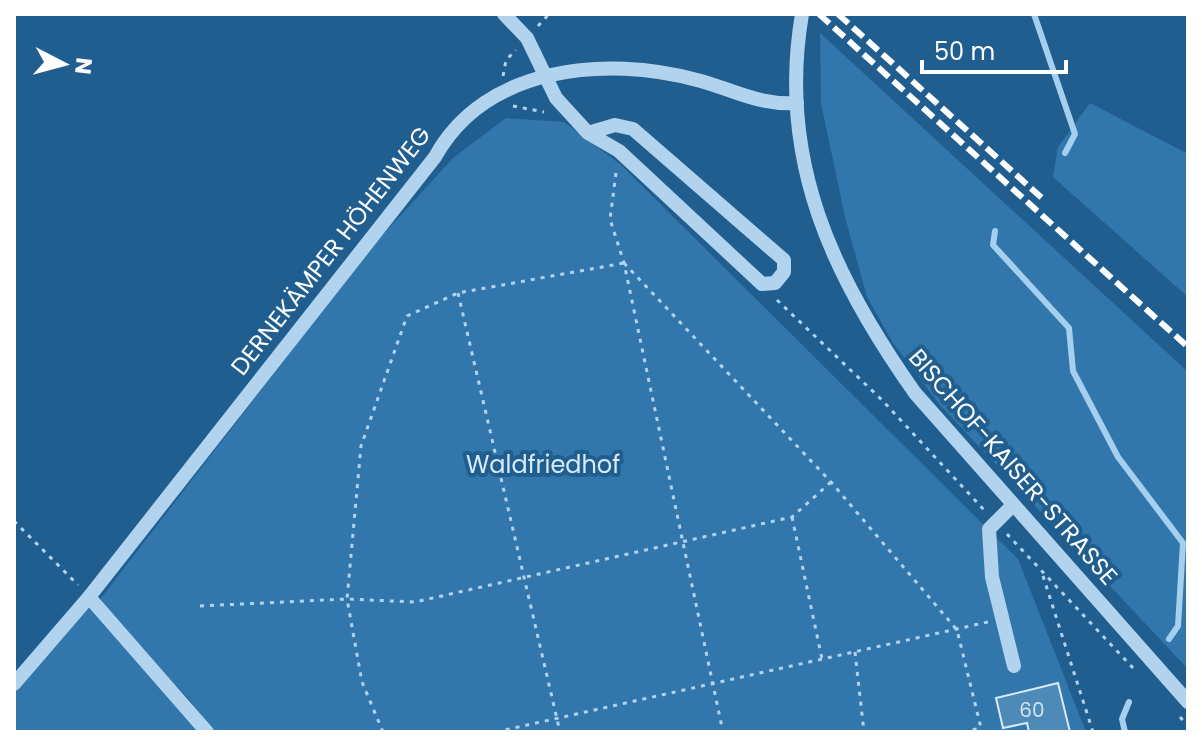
<svg xmlns="http://www.w3.org/2000/svg" width="1202" height="746" font-family="Poppins,sans-serif">
<style>
.green{fill:#3277ab}
.lines{fill:none;stroke-linecap:round;stroke-linejoin:round}
.stream{stroke:#a5cfee;stroke-width:6}
.building{fill:#4e8ab8;stroke:#d7eaf9;stroke-width:2}
.path{stroke:#b2d3ed;stroke-width:3;stroke-dasharray:4 6;stroke-linecap:butt}
.minor{stroke:#b2d3ed;stroke-width:14}
.rail{stroke:#fff;stroke-width:6;stroke-dasharray:14 6;stroke-linecap:butt}
.labels{text-anchor:middle;stroke-width:8;stroke-linejoin:round;paint-order:stroke}
.number-label{font-size:20px;fill:#d3e2ed}
.street-label{font-size:24px;fill:#fff;stroke:#215e90}
.park-label{font-size:24px;fill:#d7eaf9;stroke:#215e90}
</style>
<rect width="100%" height="100%" fill="#215e90"/>
<!-- green -->
<g class="green">
<polygon points="820,33 1188,372 1188,669 940,405 893,343 867,297 845,217 821,103"/>
<polygon points="1090,103 1188,154 1188,297 1053,177 1058,147"/>
<polygon points="506,118 564,122 621,165 1018,559 1086,732 214,732 188,698 98,602 369,250 453,158"/>
<polygon points="90,604 200,732 14,732 14,691"/>
</g>
<g class="lines">
<!-- stream -->
<g class="stream">
<polyline points="1034,14 1075,134 1065,153"/>
<polyline points="995,231 993,245 1069,328 1073,371 1118,457 1183,543 1178,626 1169,639"/>
<polyline points="1125,732 1122,719 1129,702"/>
</g>
</g>
<!-- building -->
<polygon class="building" points="1058,683 1070,732 1029,732 1027,723 1003,728 996,698"/>
<g class="lines">
<!-- path -->
<g class="path">
<polyline points="538,26 549,14"/>
<polyline points="503,76 506,60 516,50"/>
<polyline points="513,106 544,112"/>
<polyline points="616,173 610,219 624,263 723,732"/>
<polyline points="624,263 831,482 957,630 982,732"/>
<polyline points="458,293 560,732"/>
<polyline points="777,300 882,400 985,511"/>
<polyline points="792,517 822,659"/>
<polyline points="14,521 78,585"/>
<polyline points="1007,534 1133,668"/>
<polyline points="1043,576 1093,732"/>
<polyline points="200,606 347,599 415,602 792,517 831,482"/>
<polyline points="855,652 864,732"/>
<polyline points="1180,717 1188,726"/>
<polyline points="383,732 362,682 347,599 361,446 407,316 458,293 624,263"/>
<polyline points="496,732 988,622"/>
<polyline points="963,732 981,728"/>
</g>
<!-- minor -->
<g class="minor">
<polyline points="504,14 527,38 556,98 588,133 619,151 762,284 775,283 784,272 784,260 633,129 615,125 588,133"/>
<path d="M802,14C777,160 833,277 915,393L1188,702"/>
<polyline points="1013,505 989,529 992,577 1014,666"/>
<polyline points="89,597 207,732"/>
<path d="M14,684L89,597L435,157C485,66 606,55 697,80C735,90 756,105 797,103"/>
</g>
<!-- rail -->
<g class="rail">
<polyline points="819,14 1188,347"/>
<polyline points="838,14 1043,199"/>
</g>
</g>
<g class="labels">
<!-- number labels -->
<g class="number-label">
<text x="1032" y="717">60</text>
</g>
<!-- street labels -->
<g class="street-label">
<text transform="translate(331 251) rotate(-52)" y="8">DERNEKÄMPER HÖHENWEG</text>
<text transform="translate(1013 467) rotate(49)" y="8">BISCHOF-KAISER-STRASSE</text>
</g>
<!-- park labels -->
<g class="park-label">
<text x="543" y="473">Waldfriedhof</text>
</g>
</g>
<!-- border -->
<rect width="1202" height="746" fill="none" stroke="#ffffff" stroke-width="32"/>
<!-- north arrow -->
<g transform="translate(64 64) rotate(96)" stroke="#215e90" stroke-width="6" paint-order="stroke">
<path d="M0-6L14 30L0 20L-14 30Z" fill="#ffffff"/>
<text y="-12" font-size="22" font-weight="bold" text-anchor="middle" fill="#ffffff">N</text>
</g>
<!-- scale -->
<path d="M922 60v12h144v-12" fill="none" stroke="#ffffff" stroke-width="4"/>
<text x="934" y="60" font-size="24" fill="#ffffff" stroke="#215e90" stroke-width="6" paint-order="stroke">50 m</text>
</svg>
